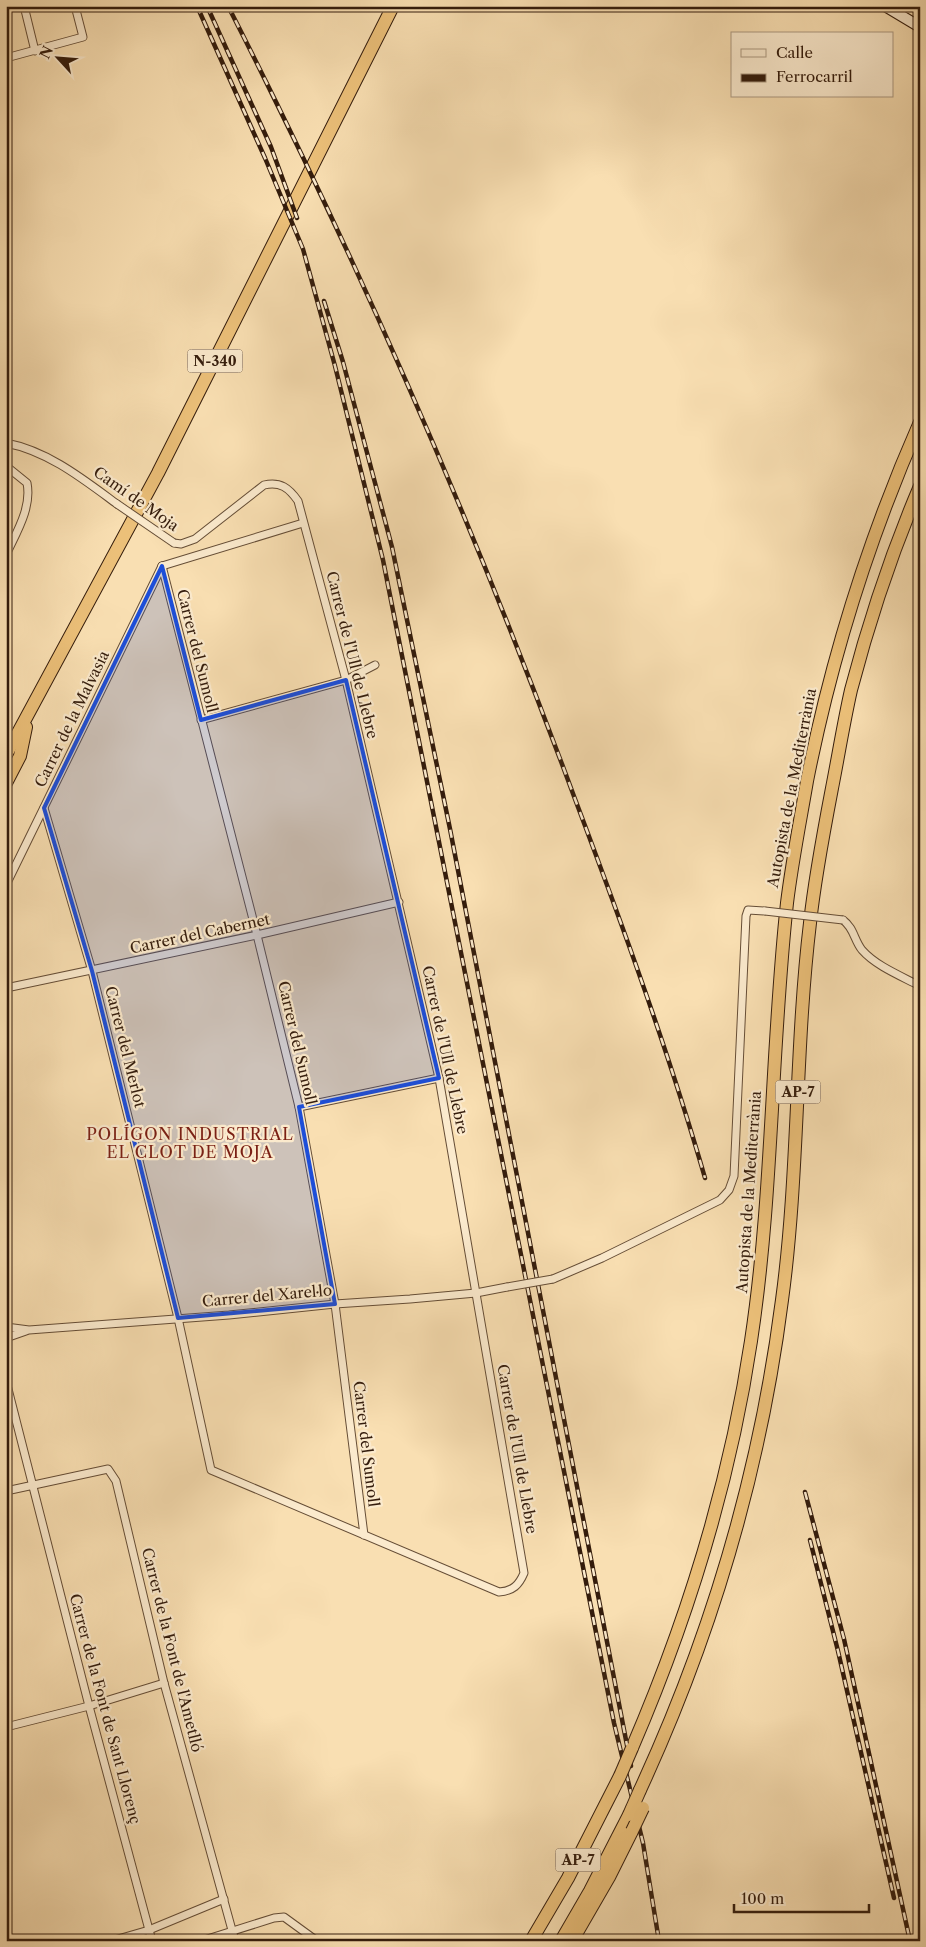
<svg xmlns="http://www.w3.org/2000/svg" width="926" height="1947" font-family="'Libre Caslon Text',serif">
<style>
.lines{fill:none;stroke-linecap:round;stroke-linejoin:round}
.street-casing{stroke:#654d36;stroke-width:9}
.secondary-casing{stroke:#341c0c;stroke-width:12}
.highway-casing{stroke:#341c0c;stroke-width:14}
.street{stroke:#fbeacd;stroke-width:7}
.secondary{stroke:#fbeacd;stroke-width:10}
.highway{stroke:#ecc079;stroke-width:12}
.rail-casing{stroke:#341c0c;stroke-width:4.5}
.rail{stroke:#fbeacd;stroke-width:2.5;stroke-dasharray:8;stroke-linecap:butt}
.street-bridge-casing{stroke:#654d36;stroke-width:9;stroke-linecap:butt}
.highway-bridge-casing{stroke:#341c0c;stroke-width:14;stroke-linecap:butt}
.street-bridge{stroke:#fbeacd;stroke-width:7}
.highway-bridge{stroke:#ecc079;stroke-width:12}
.marked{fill:#1d4ed8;fill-opacity:0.2;stroke:#1d4ed8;stroke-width:4;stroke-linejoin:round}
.labels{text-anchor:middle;stroke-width:4.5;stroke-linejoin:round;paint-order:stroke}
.shield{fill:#fbeacd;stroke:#705a46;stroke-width:1}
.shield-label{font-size:14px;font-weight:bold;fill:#341c0c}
.street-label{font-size:15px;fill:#341c0c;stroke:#fbeacd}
.neighbourhood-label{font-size:16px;letter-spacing:1px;fill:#7a1f14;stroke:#fbeacd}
</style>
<rect width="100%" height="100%" fill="#f9dfb2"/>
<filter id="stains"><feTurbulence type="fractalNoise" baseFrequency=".004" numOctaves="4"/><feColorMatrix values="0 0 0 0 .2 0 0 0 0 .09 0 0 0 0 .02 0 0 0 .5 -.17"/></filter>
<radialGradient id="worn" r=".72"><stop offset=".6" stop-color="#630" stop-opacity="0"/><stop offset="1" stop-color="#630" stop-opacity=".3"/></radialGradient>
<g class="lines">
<!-- street casing -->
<g class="street-casing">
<g id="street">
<polyline points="24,6 35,51"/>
<polyline points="6,58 83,37 75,6"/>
<path d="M6,443C48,451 83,479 117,504"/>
<path d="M6,466L27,483C32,508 16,533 6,555"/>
<polyline points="162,566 257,935 299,1107 335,1304 364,1535"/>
<polyline points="162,566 303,523"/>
<polyline points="201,720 346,680 375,665"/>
<path d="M44,808L92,971L178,1318L211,1470L499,1592C513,1591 519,1585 524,1573L439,1078L346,680L298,501C289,488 280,481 264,485L195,539L181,544L174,543"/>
<polyline points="6,885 162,566"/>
<path d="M843,920C854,928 854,940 862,950C876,966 901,976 920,986"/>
<polyline points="6,988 257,935 399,902"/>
<polyline points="299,1107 439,1078"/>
<polyline points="553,1279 602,1258 720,1200 729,1190 734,1176 746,916 748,910 765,911"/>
<polyline points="6,1327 29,1330 229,1315 335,1304 410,1299 476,1293 507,1287"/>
<polyline points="6,1338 26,1331"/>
<polyline points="6,1381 89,1706 152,1941"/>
<polyline points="6,1491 108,1469 116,1481 164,1683 235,1941"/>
<polyline points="6,1727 89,1706 164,1683"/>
<polyline points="111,1941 149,1930 224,1899"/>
<polyline points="201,1941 274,1918 284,1917 317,1941"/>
</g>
</g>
<!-- secondary casing -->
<g class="secondary-casing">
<polyline id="secondary" points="885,6 920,27"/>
</g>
<!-- highway casing -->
<g class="highway-casing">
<g id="highway">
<polyline points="6,755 158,473 393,6"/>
<polyline points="6,783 20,756 26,727"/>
<path d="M632,1748C688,1618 730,1481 751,1341C773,1196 771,1049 787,903C792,862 800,822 807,781C832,655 868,540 920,422"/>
<path d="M640,1790C713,1632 760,1472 782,1300C799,1175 795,1048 810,923C815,876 824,830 833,783C839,752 844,721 851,690C869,621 892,552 920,486"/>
<polyline points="531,1941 568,1878 620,1776"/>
<polyline points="561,1941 590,1891 629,1815"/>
<polyline points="572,1941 609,1877 632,1831"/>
</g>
</g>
<!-- street -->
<use href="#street" class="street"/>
<!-- secondary -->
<use href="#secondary" class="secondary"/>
<!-- highway -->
<use href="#highway" class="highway"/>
<!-- rail casing -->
<g class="rail-casing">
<g id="rail">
<polyline points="197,6 265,158 303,249 335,366 383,560 614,1723 643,1843 659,1941"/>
<polyline points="207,6 271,147 297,218"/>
<path d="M228,6C359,263 475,528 575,799C622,924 668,1050 705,1178"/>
<polyline points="324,301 343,362 392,547 450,829 631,1766"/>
<polyline points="805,1492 844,1639 910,1941"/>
<polyline points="810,1540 838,1651 894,1898"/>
</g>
</g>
<!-- rail -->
<use href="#rail" class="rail"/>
<!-- street-bridge casing -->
<g class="street-bridge-casing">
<g id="street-bridge">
<polyline points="117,504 174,543"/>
<polyline points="765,911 843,920"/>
<polyline points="507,1287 553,1279"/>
</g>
</g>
<!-- highway-bridge casing -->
<g class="highway-bridge-casing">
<g id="highway-bridge">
<polyline points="620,1776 632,1748"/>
<polyline points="629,1815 640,1790"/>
<polyline points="632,1831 643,1808"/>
</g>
</g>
<!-- street-bridge -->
<use href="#street-bridge" class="street-bridge"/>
<!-- highway-bridge -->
<use href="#highway-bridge" class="highway-bridge"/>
</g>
<!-- marked area -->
<path class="marked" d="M162,566L201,720L346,680L439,1078L299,1107L335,1304L178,1318L92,971L44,808Z"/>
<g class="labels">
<!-- shield labels -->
<g class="shield">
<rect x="187.5" y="349.5" width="55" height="23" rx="4"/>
<rect x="775.5" y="1080.5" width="45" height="23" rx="4"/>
<rect x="555.5" y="1848.5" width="45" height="23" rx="4"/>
</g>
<g class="shield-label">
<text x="215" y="366">N-340</text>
<text x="798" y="1097">AP-7</text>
<text x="578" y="1865">AP-7</text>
</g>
<!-- street labels -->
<g class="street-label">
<text transform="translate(136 499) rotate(35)" y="5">Camí de Moja</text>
<text transform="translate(197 651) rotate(76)" y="5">Carrer del Sumoll</text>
<text transform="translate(352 655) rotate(76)" y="5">Carrer de l'Ull de Llebre</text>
<text transform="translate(72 719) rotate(-64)" y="5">Carrer de la Malvasia</text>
<text transform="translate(792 788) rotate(-79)" y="5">Autopista de la Mediterrània</text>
<text transform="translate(200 934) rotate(-12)" y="5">Carrer del Cabernet</text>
<text transform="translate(297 1043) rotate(77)" y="5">Carrer del Sumoll</text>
<text transform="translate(125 1047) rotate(76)" y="5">Carrer del Merlot</text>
<text transform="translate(445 1050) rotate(78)" y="5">Carrer de l'Ull de Llebre</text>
<text transform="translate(749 1192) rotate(-86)" y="5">Autopista de la Mediterrània</text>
<text transform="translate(267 1296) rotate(-5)" y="5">Carrer del Xarel·lo</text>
<text transform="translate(366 1444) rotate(83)" y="5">Carrer del Sumoll</text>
<text transform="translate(517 1449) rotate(80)" y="5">Carrer de l'Ull de Llebre</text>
<text transform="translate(172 1650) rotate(76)" y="5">Carrer de la Font de l'Ametlló</text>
<text transform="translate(105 1709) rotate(75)" y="5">Carrer de la Font de Sant Llorenç</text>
</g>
<!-- neighbourhood labels -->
<g class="neighbourhood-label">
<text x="190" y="1140">POLÍGON INDUSTRIAL<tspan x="190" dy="18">EL CLOT DE MOJA</tspan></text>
</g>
</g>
<!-- margin -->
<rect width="926" height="1947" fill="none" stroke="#f9dfb2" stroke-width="25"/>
<rect x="8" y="8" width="911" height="1932" fill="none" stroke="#341c0c" stroke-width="2.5"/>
<rect x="12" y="12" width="901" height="1922" fill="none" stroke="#341c0c"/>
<!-- legend -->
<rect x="731" y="32" width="162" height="65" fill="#fbeacd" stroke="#ab9880"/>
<rect x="741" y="49" width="25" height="8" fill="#fbeacd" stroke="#ab9880"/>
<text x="776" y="58" font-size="15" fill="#341c0c">Calle</text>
<rect x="741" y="74" width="25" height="8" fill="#341c0c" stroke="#ab9880"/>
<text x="776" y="82" font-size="15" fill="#341c0c">Ferrocarril</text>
<!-- north arrow -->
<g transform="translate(58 58) rotate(296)" stroke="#fbeacd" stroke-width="4" paint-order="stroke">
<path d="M0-4L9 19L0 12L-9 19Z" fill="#341c0c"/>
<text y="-8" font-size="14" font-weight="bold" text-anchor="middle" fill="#341c0c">N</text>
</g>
<!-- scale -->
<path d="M734 1904v8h135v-8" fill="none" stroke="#341c0c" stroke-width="2.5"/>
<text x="741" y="1904" font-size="15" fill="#341c0c" stroke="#fbeacd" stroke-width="4" paint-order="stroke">100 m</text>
<rect width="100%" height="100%" filter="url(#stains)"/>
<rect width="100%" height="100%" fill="url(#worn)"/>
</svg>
